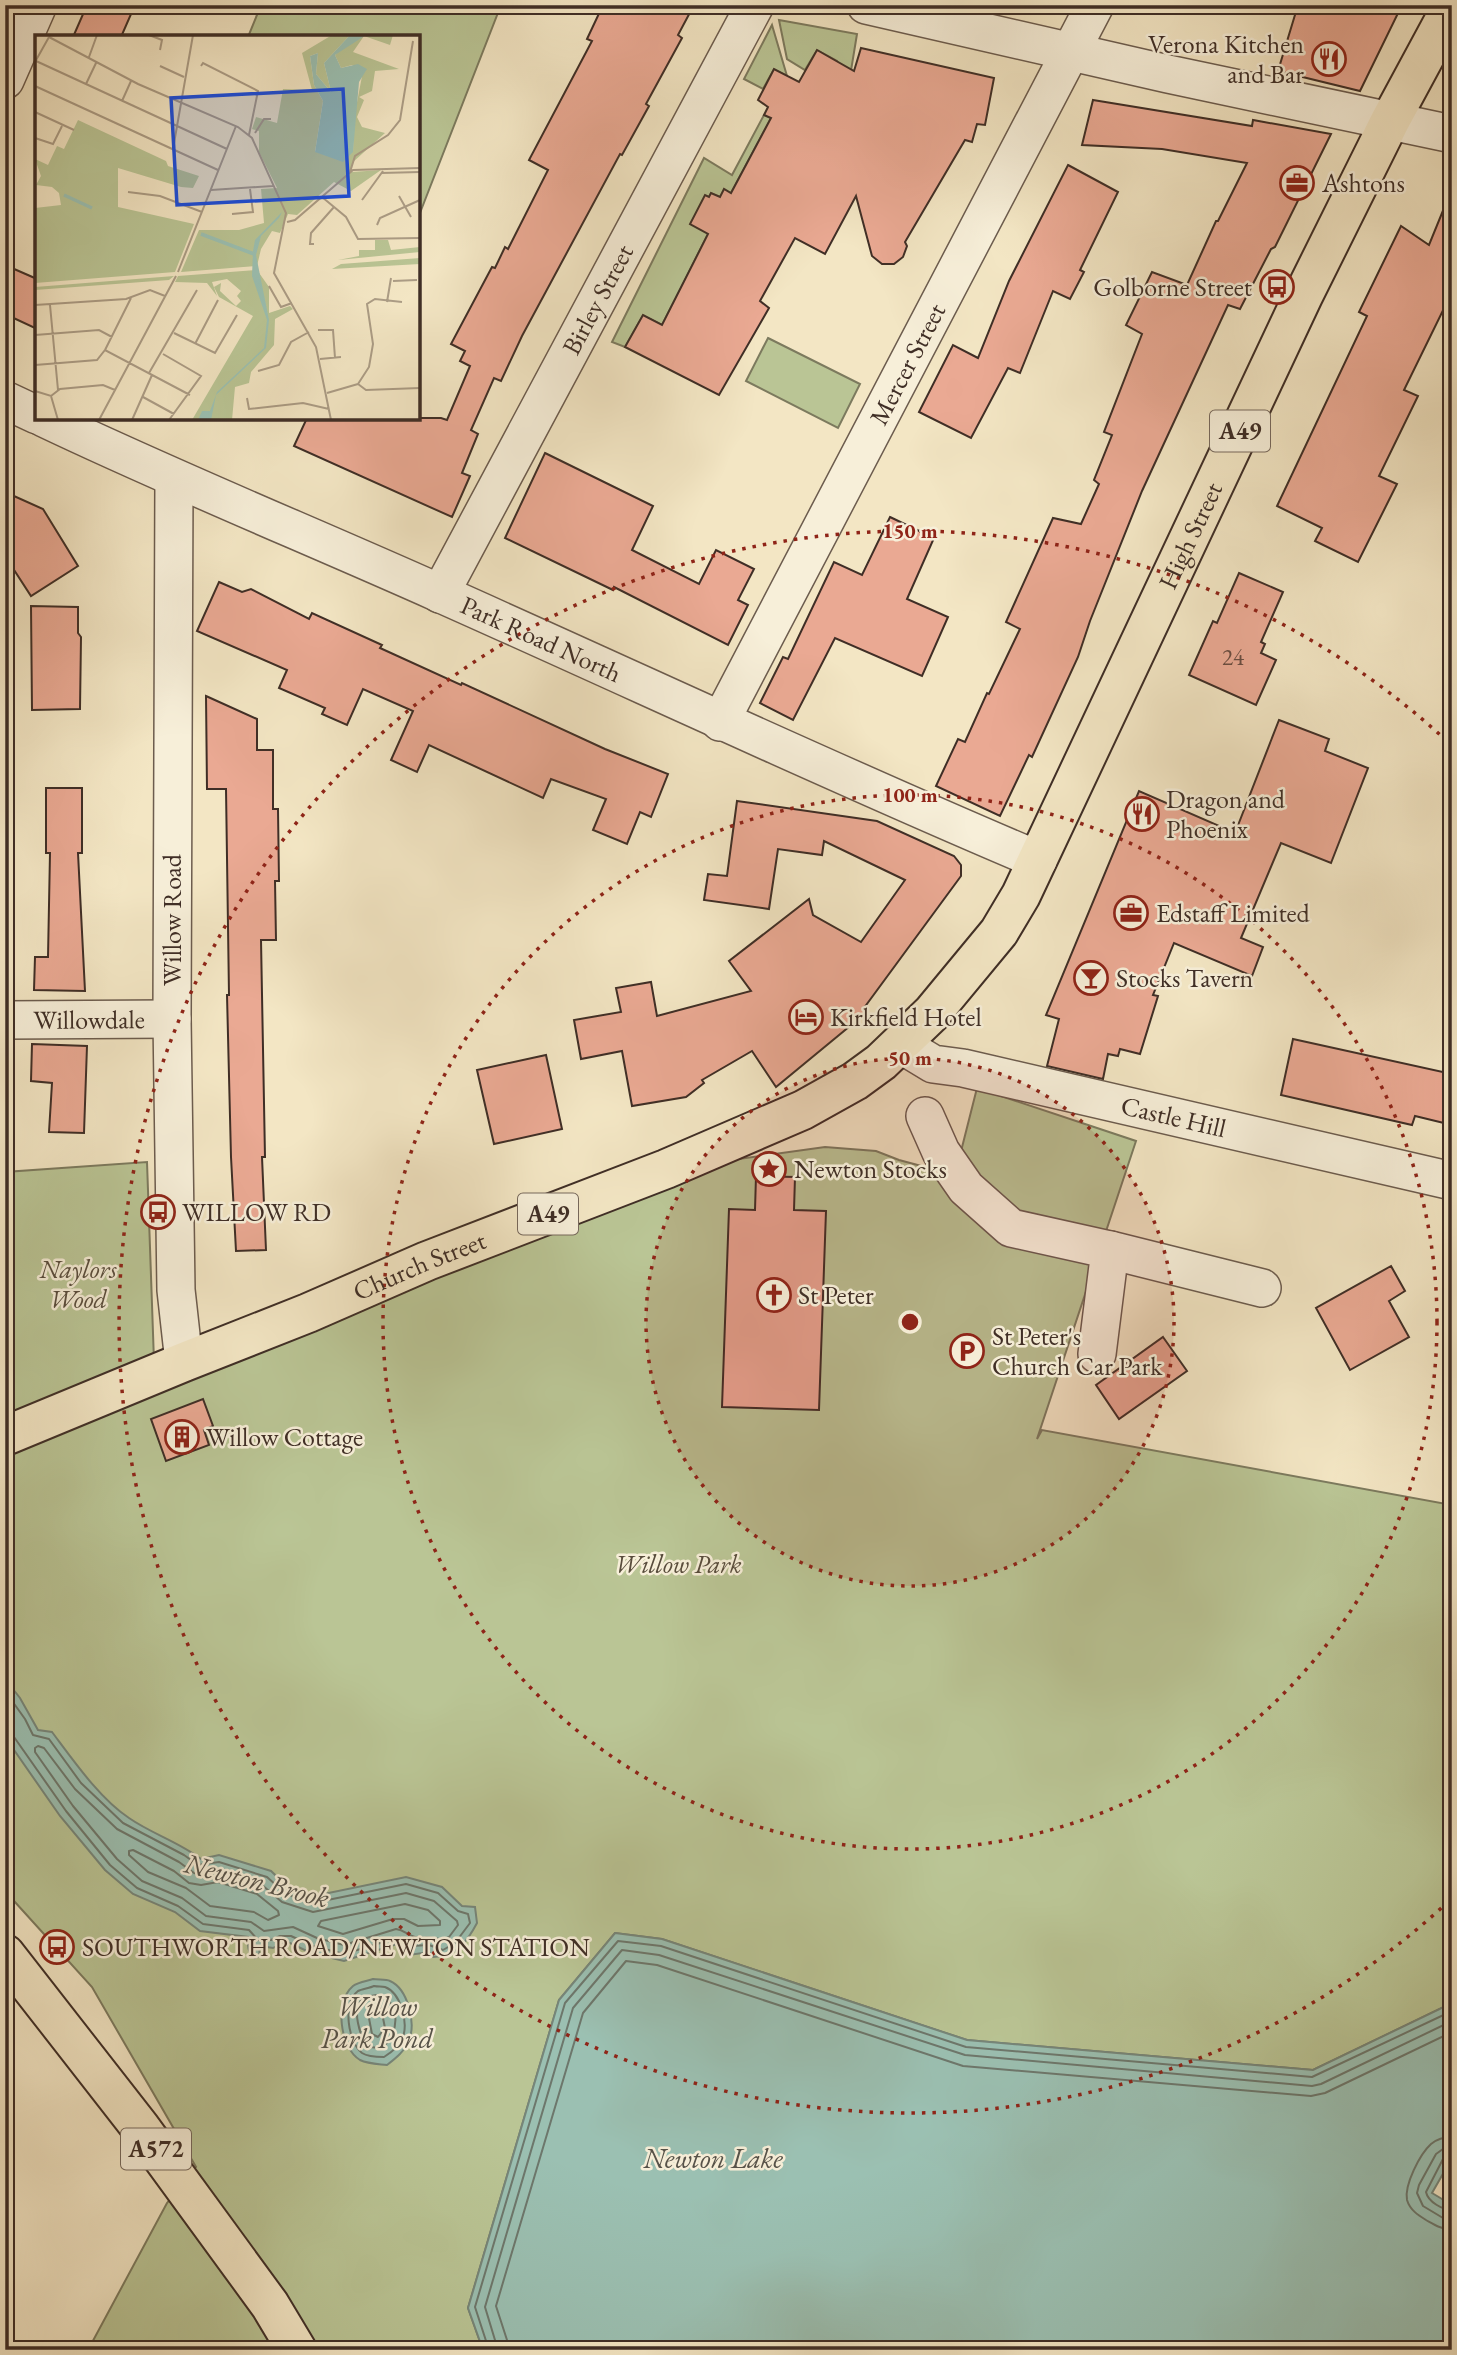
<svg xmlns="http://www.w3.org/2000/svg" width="1457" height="2355" font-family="'EB Garamond',serif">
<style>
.green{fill:#bac595;stroke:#7c7a5e;stroke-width:2}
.water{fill:#9bc0b2;stroke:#76867a;stroke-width:2}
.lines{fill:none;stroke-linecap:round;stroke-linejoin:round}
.shore{stroke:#6d776c;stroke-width:2}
.building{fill:#eaa993;stroke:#3f2e26;stroke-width:2}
.minor-casing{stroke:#6c5c4e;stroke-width:40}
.major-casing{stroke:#3f2e26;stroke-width:42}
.minor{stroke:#f7efd9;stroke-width:37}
.major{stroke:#f3e6c4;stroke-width:38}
.ring{fill:none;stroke:#8f2418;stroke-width:3.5;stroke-dasharray:3.5 7}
.labels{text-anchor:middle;stroke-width:5;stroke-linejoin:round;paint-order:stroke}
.number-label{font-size:23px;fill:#6a4d41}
.shield{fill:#f7efd9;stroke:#76685c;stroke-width:2}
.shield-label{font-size:24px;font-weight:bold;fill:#3f2e26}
.poi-label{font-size:26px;fill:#3f2e26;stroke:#f7efd9;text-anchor:start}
.street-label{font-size:26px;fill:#3f2e26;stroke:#f7efd9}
.park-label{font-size:26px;font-style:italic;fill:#584c3c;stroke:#f7efd9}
.water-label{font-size:28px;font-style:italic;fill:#565249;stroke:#f7efd9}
.inset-river{fill:none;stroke:#9bc0b2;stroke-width:3.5}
.inset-road{fill:none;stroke:#ab9c85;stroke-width:2}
.view{fill:#1d4ed8;fill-opacity:0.15;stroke:#1d4ed8;stroke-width:3.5}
.inset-edge{fill:none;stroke:#3f2e26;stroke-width:3.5}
.centre{fill:#8f2418;stroke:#f7efd9;stroke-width:3.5}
.ring-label{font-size:21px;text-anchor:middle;font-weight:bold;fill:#8f2418;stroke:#f7efd9;stroke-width:5;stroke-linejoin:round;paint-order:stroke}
</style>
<rect width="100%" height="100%" fill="#f3e6c4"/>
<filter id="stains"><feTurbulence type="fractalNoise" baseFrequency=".00286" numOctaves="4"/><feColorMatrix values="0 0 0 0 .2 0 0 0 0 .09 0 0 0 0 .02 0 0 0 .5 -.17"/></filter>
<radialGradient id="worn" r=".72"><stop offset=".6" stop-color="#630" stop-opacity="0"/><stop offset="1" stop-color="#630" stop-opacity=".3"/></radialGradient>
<!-- green -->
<g class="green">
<polygon points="261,5 501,5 418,218 418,37 248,37"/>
<polygon points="779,20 857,34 847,95 837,61 817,50 805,70 787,59"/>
<polygon points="772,25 787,76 774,69 763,89 744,79"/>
<polygon points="764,115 771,118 731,193 720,197 711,193 709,197 708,234 662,325 643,315 625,347 612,342 704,158 732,175"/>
<polygon points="768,338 860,384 838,428 746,381"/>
<polygon points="977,1088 1136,1141 1037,1439 1042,1430 1452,1505 1452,2003 1313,2070 967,2040 662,1939 615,1933 559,2000 468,2308 483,2350 88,2350 167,2203 196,2167 92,1987 5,1891 5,1172 147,1162 155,1390 666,1169 825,1147 876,1151 899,1160 955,1175"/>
</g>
<!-- water -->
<g class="water">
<path d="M5,1679L20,1698L38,1730L52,1732C73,1760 100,1799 129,1818C152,1834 179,1842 201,1859L219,1855L271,1871L289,1888L314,1896L406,1877L442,1887L462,1906L475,1907L477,1923C467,1942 456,1957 433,1957L429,1952L409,1955L397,1944L344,1961L311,1953L290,1943H282L273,1948L260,1946L259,1956L255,1958C247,1951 248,1947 248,1937L200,1931L175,1912L133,1894L105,1870L60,1816L5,1737Z"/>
<polygon points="615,1933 662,1939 967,2040 1313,2070 1452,2003 1452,2158 1432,2193 1452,2205 1452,2350 483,2350 468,2308 559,2000"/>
<path d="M373,1979C378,1980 386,1979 390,1981C408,1989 416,2023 409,2040C405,2051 396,2058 387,2065C379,2064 368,2064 360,2060C340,2048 334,2002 353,1986C358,1982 367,1981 373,1979Z"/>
</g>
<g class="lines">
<!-- shore -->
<g class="shore">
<polyline points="5,1691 25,1719 33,1735 49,1739 81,1783 123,1823 184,1855 198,1865 219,1862 267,1877 286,1894 313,1903 406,1884 438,1893 458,1911 468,1914 470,1923 455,1943 443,1950 429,1945 411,1946 397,1938 344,1954 313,1946 291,1936 280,1936 271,1940 258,1940 249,1930 203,1924 178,1906 137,1888 110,1865 66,1811 14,1737 5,1734"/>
<path d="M38,1746L44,1748L75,1789L117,1829L179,1862L194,1873L203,1875L219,1871L262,1885L282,1902L313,1912L406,1893L434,1901L457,1921L458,1925L449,1937L442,1940C430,1935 420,1940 412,1936C406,1934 404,1930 396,1929L344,1945L317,1938L293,1927L264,1931L251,1922L206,1916L182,1898L142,1881L117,1859L73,1806L35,1752V1748Z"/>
<polygon points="133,1850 174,1871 189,1883 201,1885 218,1882 257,1894 278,1911 279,1915 268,1920 254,1912 210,1906 186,1888 148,1872 129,1855 129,1851"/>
<polygon points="405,1904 428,1910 440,1921 440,1925 418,1926 404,1919 393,1919 343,1934 318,1926 321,1921"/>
<path d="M374,1986C378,1987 382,1986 385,1987C401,1993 408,2022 403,2037C400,2046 392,2052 384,2057C377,2057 368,2057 362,2053C348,2042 342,2003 358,1991C362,1989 370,1988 374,1986Z"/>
<path d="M376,1995C401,1998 401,2035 381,2048L369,2047C360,2038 350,2007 364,1998C366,1998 374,1995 376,1995Z"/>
<polygon points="376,2006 381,2008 385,2028 378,2037 372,2034 368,2013 370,2008"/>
<path d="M1452,2137C1444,2137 1437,2139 1431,2144C1420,2154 1404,2185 1407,2200C1410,2210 1418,2215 1426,2220C1435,2225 1441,2229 1452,2230"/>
<polyline points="1452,2147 1443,2149 1436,2154 1419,2185 1417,2193 1423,2206 1443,2218 1452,2219"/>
<path d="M1452,2156L1443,2159L1426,2192C1428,2202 1443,2210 1452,2210"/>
<polyline points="489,2350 475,2307 565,2003 618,1941 661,1946 966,2047 1312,2077 1452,2011"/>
<polyline points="498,2350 485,2307 573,2008 622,1950 659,1955 965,2055 1312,2086 1321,2084 1452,2021"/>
<polyline points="508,2350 507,2340 496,2306 583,2013 626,1961 657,1965 963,2066 1311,2096 1325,2093 1452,2032"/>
</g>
</g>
<!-- building -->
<g class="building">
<polygon points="87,5 135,5 121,37 73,37"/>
<polygon points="603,5 694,5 678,35 682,38 646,104 649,106 622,155 620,154 522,336 501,381 494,378 471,430 478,434 462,473 470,476 452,517 294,446 307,418 441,418 447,420 470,366 460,361 465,351 451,344 492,267 495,268 505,247 508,249 548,170 529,160 592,41 587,39"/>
<polygon points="1298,5 1402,5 1360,91 1278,71"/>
<polygon points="861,48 994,78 985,125 977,124 972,142 965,140 905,242 907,246 903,257 894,264 882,264 872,256 856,196 825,254 795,238 760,301 769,308 719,395 625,347 643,315 662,325 708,234 690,224 705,195 709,197 711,193 720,197 724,189 731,193 771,118 764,115 768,107 758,100 774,69 799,82 817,50 854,71"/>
<polygon points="1093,100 1252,126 1253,120 1331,134 1275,247 1271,249 1240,309 1228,305 1142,491 1090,621 1078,657 1032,757 1029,755 1000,816 936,786 958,739 965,742 987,693 989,694 1020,629 1006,622 1053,518 1081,524 1099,484 1094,480 1112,435 1104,432 1142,334 1126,325 1152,272 1187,285 1216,221 1218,221 1247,163 1162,149 1082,145"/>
<polygon points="1068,165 1118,192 1080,270 1084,272 1070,299 1053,291 1020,373 1008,368 971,438 919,412 953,345 978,358 1009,281"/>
<polygon points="1451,191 1452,292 1404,390 1418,396 1379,476 1397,484 1358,562 1315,541 1322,528 1277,506 1367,316 1359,312 1401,226 1429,245"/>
<polygon points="5,265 37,279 37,329 5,314"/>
<polygon points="545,453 653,506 632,550 699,584 716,550 754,569 738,600 748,605 728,645 614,587 613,590 505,538"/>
<polygon points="5,492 43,509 78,566 31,596 5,556"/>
<polygon points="890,517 934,538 907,599 948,617 922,676 835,638 793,720 760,703 783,657 788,659 834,562 862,575"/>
<polygon points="1239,573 1283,592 1261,642 1265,644 1261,653 1276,660 1256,705 1189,675 1213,621 1217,623"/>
<polygon points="219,582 242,592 251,589 309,619 312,613 382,645 380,648 461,685 462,683 605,749 668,774 651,817 640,812 627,844 593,830 606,799 551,779 543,798 429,745 417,772 391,760 413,711 363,689 347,725 322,714 325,708 279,688 287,670 197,631"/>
<polygon points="31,606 78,607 78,633 81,637 80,709 32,710"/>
<polygon points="206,696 257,719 257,750 273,750 273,809 278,809 279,881 275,881 276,940 261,940 265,1157 262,1157 266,1250 236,1251 231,1157 227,995 229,995 226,789 207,789"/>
<polygon points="1279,720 1329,739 1325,751 1368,768 1331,863 1281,843 1241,938 1263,947 1252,976 1174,943 1153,995 1158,996 1140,1054 1120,1049 1118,1056 1108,1054 1103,1079 1047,1066 1059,1019 1046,1015 1139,791 1235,833"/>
<polygon points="46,788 82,788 82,853 78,853 85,991 34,990 35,957 48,957 50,853 46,853"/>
<polygon points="737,801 877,821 954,856 961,865 961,876 864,1008 867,1012 776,1087 752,1051 702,1080 704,1083 686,1097 632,1106 622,1051 581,1059 574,1020 621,1012 616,988 651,982 657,1016 751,991 729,961 809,899 813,915 861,942 905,880 824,841 822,855 778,849 769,909 704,900 708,874 727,876"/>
<polygon points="1293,1039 1452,1074 1452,1125 1415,1116 1412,1125 1281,1095"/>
<polygon points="32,1044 87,1046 84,1133 49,1132 52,1083 31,1081"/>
<polygon points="546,1055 562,1129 494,1144 477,1070"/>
<polygon points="756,1176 795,1177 794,1210 826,1211 819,1410 722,1407 729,1209 755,1210"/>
<polygon points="1391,1266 1405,1291 1389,1301 1409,1337 1350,1370 1316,1308"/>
<polygon points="1163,1337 1187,1371 1119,1419 1096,1385"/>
<polygon points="203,1399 213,1426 204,1430 209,1445 166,1461 151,1419"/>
</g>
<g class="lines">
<!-- minor casing -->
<g class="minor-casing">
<g id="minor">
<polyline points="866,5 1168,74 1452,134"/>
<polyline points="5,80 38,5"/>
<polyline points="5,400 37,415"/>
<path id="s1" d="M44,418C174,480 307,534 439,593C639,682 836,775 1038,860"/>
<polyline points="174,479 172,1019 176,1290 184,1362"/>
<path id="s2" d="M440,594L755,5"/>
<path id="s3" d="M720,722L1095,5"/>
<path id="s4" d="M5,1020L172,1019"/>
<path id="s5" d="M900,1044L933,1064L963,1068L1452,1181"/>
<polyline points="925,1116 941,1152 966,1188 1011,1228 1110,1250 1097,1354"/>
<polyline points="1110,1250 1262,1288"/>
</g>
</g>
<!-- major casing -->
<g class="major-casing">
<g id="major">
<path id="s6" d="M5,1436L184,1362L308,1313L427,1261L666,1169L803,1110L855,1081L881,1062L932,1013L999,932L1021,895L1303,296L1390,121L1452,6"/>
<polyline points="5,1954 140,2127 270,2305 297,2350"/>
</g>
</g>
<!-- minor -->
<use href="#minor" class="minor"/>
<!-- major -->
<use href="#major" class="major"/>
</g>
<!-- distance rings -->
<circle cx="910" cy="1322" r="264" fill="#8f2418" fill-opacity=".12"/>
<g class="ring">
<circle cx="910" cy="1322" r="264"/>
<circle cx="910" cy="1322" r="527"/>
<path d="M1449 1901A791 791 0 1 1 1449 743"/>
</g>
<!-- icons -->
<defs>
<g id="restaurant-ring" transform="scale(1.75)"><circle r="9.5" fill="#f7efd9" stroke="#8f2418" stroke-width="1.5"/><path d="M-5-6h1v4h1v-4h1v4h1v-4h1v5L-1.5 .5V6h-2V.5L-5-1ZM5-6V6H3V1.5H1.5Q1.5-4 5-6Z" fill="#8f2418"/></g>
<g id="office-ring" transform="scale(1.75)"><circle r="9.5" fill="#f7efd9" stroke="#8f2418" stroke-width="1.5"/><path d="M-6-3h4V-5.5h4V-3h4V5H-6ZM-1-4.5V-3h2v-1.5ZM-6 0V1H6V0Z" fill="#8f2418"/></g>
<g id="bus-ring" transform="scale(1.75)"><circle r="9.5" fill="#f7efd9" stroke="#8f2418" stroke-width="1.5"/><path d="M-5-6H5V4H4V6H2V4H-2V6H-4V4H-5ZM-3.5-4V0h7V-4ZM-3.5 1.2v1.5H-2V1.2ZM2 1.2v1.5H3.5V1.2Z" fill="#8f2418"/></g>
<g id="bar-ring" transform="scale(1.75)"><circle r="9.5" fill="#f7efd9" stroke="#8f2418" stroke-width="1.5"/><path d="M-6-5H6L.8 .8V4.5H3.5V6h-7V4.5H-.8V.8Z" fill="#8f2418"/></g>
<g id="hotel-ring" transform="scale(1.75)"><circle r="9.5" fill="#f7efd9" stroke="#8f2418" stroke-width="1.5"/><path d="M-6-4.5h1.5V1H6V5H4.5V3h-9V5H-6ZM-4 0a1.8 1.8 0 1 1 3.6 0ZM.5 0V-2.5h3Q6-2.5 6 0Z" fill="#8f2418"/></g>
<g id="sight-ring" transform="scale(1.75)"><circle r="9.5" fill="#f7efd9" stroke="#8f2418" stroke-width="1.5"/><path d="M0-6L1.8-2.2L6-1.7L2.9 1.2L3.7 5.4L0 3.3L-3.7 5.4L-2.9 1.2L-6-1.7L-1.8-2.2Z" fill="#8f2418"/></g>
<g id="church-ring" transform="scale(1.75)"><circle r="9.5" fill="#f7efd9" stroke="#8f2418" stroke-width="1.5"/><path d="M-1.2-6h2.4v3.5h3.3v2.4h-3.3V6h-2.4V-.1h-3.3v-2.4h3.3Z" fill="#8f2418"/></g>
<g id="parking-ring" transform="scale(1.75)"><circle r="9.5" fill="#f7efd9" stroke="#8f2418" stroke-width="1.5"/><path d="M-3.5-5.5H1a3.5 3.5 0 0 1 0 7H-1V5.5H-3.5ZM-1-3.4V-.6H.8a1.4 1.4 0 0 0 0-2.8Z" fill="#8f2418"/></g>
<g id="building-ring" transform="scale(1.75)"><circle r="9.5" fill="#f7efd9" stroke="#8f2418" stroke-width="1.5"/><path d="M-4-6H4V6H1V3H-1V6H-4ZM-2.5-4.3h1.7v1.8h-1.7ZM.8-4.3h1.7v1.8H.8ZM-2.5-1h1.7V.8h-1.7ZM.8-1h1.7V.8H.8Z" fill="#8f2418"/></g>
</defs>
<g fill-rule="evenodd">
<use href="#restaurant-ring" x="1329" y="59"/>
<use href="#office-ring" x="1297" y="183"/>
<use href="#bus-ring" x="1277" y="287"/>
<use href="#restaurant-ring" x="1142" y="814"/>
<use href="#office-ring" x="1131" y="913"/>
<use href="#bar-ring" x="1091" y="978"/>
<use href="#hotel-ring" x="806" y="1017"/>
<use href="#sight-ring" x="769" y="1169"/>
<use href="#bus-ring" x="158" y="1212"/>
<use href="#church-ring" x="774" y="1295"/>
<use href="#parking-ring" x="967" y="1351"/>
<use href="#building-ring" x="182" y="1437"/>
<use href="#bus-ring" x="57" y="1947"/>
</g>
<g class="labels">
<!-- number labels -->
<g class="number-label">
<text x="1233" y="665">24</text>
</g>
<!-- shield labels -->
<g class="shield">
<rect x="1210" y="410.5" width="60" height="41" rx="5"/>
<rect x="518" y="1193.5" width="60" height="41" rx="5"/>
<rect x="121" y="2128.5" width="70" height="41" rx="5"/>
</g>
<g class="shield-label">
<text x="1240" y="439">A49</text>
<text x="548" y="1222">A49</text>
<text x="156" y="2157">A572</text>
</g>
<!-- poi labels -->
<g class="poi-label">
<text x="1304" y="53" text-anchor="end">Verona Kitchen<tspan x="1304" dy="30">and Bar</tspan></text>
<text x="1322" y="192">Ashtons</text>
<text x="1252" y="296" text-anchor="end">Golborne Street</text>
<text x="1166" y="808">Dragon and<tspan x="1166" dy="30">Phoenix</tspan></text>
<text x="1156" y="922">Edstaff Limited</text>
<text x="1116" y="987">Stocks Tavern</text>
<text x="830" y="1026">Kirkfield Hotel</text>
<text x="794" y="1178">Newton Stocks</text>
<text x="182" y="1221">WILLOW RD</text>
<text x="798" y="1304">St Peter</text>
<text x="992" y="1345">St Peter's<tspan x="992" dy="30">Church Car Park</tspan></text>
<text x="206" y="1446">Willow Cottage</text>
<text x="82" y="1956">SOUTHWORTH ROAD/NEWTON STATION</text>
</g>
<!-- street labels -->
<g class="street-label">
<text dy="9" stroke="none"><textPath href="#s2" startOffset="334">Birley Street</textPath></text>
<text dy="9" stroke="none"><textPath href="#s3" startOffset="404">Mercer Street</textPath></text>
<text dy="9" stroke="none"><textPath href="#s6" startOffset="1570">High Street</textPath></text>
<text dy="9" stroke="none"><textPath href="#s1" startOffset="544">Park Road North</textPath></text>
<text transform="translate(172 920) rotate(-90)" y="9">Willow Road</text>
<text dy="9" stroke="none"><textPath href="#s4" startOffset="84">Willowdale</textPath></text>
<text dy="9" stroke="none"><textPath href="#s5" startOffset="285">Castle Hill</textPath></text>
<text dy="9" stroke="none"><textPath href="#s6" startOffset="448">Church Street</textPath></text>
</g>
<!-- park labels -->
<g class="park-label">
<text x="78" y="1278">Naylors<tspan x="78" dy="30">Wood</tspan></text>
<text x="678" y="1573">Willow Park</text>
</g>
<!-- water labels -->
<g class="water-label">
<text transform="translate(257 1880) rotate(14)" y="10">Newton Brook</text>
<text x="377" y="2016">Willow<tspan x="377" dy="32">Park Pond</tspan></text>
<text x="713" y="2168">Newton Lake</text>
</g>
</g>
<!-- overview -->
<g transform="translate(35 35)">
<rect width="385" height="385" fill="#f3e6c4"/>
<path d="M297,0H315L289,28L296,57L281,39L283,18L275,21L279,50L288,66L280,117H318L319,83L328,36L317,30L306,33L300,20L308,13L331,0H358L355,10L329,1L318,17L364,34L340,36L337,56L324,62L329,65L322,82L327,92L350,98L317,128V137L346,135L316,156L299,147L262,180L253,179L245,198L237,196L226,214L222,231L146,237L164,195H204L229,188L226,154L242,153L224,117V96L217,94L221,82L242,88L248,54L277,55L267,18ZM43,85L131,126L133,131L164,141L158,153L146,152L83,133V172L159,189L140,237L0,248V173L26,170L24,158L17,152L1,150L6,141L0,124L13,130L22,111L29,114ZM340,205H353L356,215L385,212V217L303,225L324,221V215H340ZM385,223V229L297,234L306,229ZM222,235L234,252V278L255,271L258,274L240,284L239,310L216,337L214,348L200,352L197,385H157L218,281L184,262L179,252L186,248L185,256L201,271L206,266L202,261L206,256L192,244L177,247L182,261L172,248L140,247L143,241ZM139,241L134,245L0,255V252Z" fill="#bac595"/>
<path d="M315,0H331L300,20L306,33L323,29L332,34L324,47L318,117L308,127L280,117L288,66L279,50L275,21L283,18L281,39L296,57L289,28ZM247,177L244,183L226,201L221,220L234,285L231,313L181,360L176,385H163L167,376H175L182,357L229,313L232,285L217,241L218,216L220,205Z" fill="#9bc0b2"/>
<path class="inset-river" d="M29,160L57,173M166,199L219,219"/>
<path class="inset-road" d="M114,0L127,5L125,15M14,2L103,49L203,92L217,103L251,178L239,238L281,312L296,385M54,22L62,0M1,26L192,114M0,27L14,2M125,31L149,42M166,31L168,28L223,56L214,100M51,49L61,28M0,51L183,135M87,66L96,46M0,77L39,95M220,98L229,84H236M0,103L18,109L27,91M138,114L158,0M315,137L320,121L353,100L365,85L378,6M346,138L385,137M176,155L238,151M93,157L125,161L167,177M364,161L376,182M287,162L311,182L323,204L385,203M327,165L348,136M197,179L218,177L215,154M252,187L260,185L318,135L385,133M342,190L345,183L385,165M279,209H275L276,198L299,172M143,237L201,91M358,246L382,245M234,251L246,272L257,268M352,267L356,243M0,270L91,264L115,255L130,261M15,270L23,355M283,295H298L300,323M139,298L180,318L202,280M0,300L64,295L77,302M160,309L183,265M70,315L96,263M128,319L166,341L134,385M285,324L306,322M0,330L62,325L70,315L155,360M223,336L244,330L256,307L274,297M114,338L162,255M323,349L334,332L338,309L332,269L340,264L367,267M323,349L331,355L385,353M0,356L16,361L25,354L68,350L80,355M292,358L323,349M16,361L23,385M108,362L139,379M212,363L214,374L268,368L294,374M64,385L141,241M97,385L117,340"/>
<path class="view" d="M308,54L314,161L142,170L136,63Z"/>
<rect width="385" height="385" class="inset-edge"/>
</g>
<circle cx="910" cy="1322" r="10" class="centre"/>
<g class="ring-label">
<text x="910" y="538">150 m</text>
<text x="910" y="802">100 m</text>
<text x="910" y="1065">50 m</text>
</g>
<!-- margin -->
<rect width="1457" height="2355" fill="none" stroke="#f3e6c4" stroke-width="28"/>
<rect x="7" y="7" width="1443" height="2341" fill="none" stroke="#3f2e26" stroke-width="3.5"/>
<rect x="14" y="14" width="1429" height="2327" fill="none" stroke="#3f2e26" stroke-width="2"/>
<rect width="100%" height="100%" filter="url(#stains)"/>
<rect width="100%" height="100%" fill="url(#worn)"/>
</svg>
